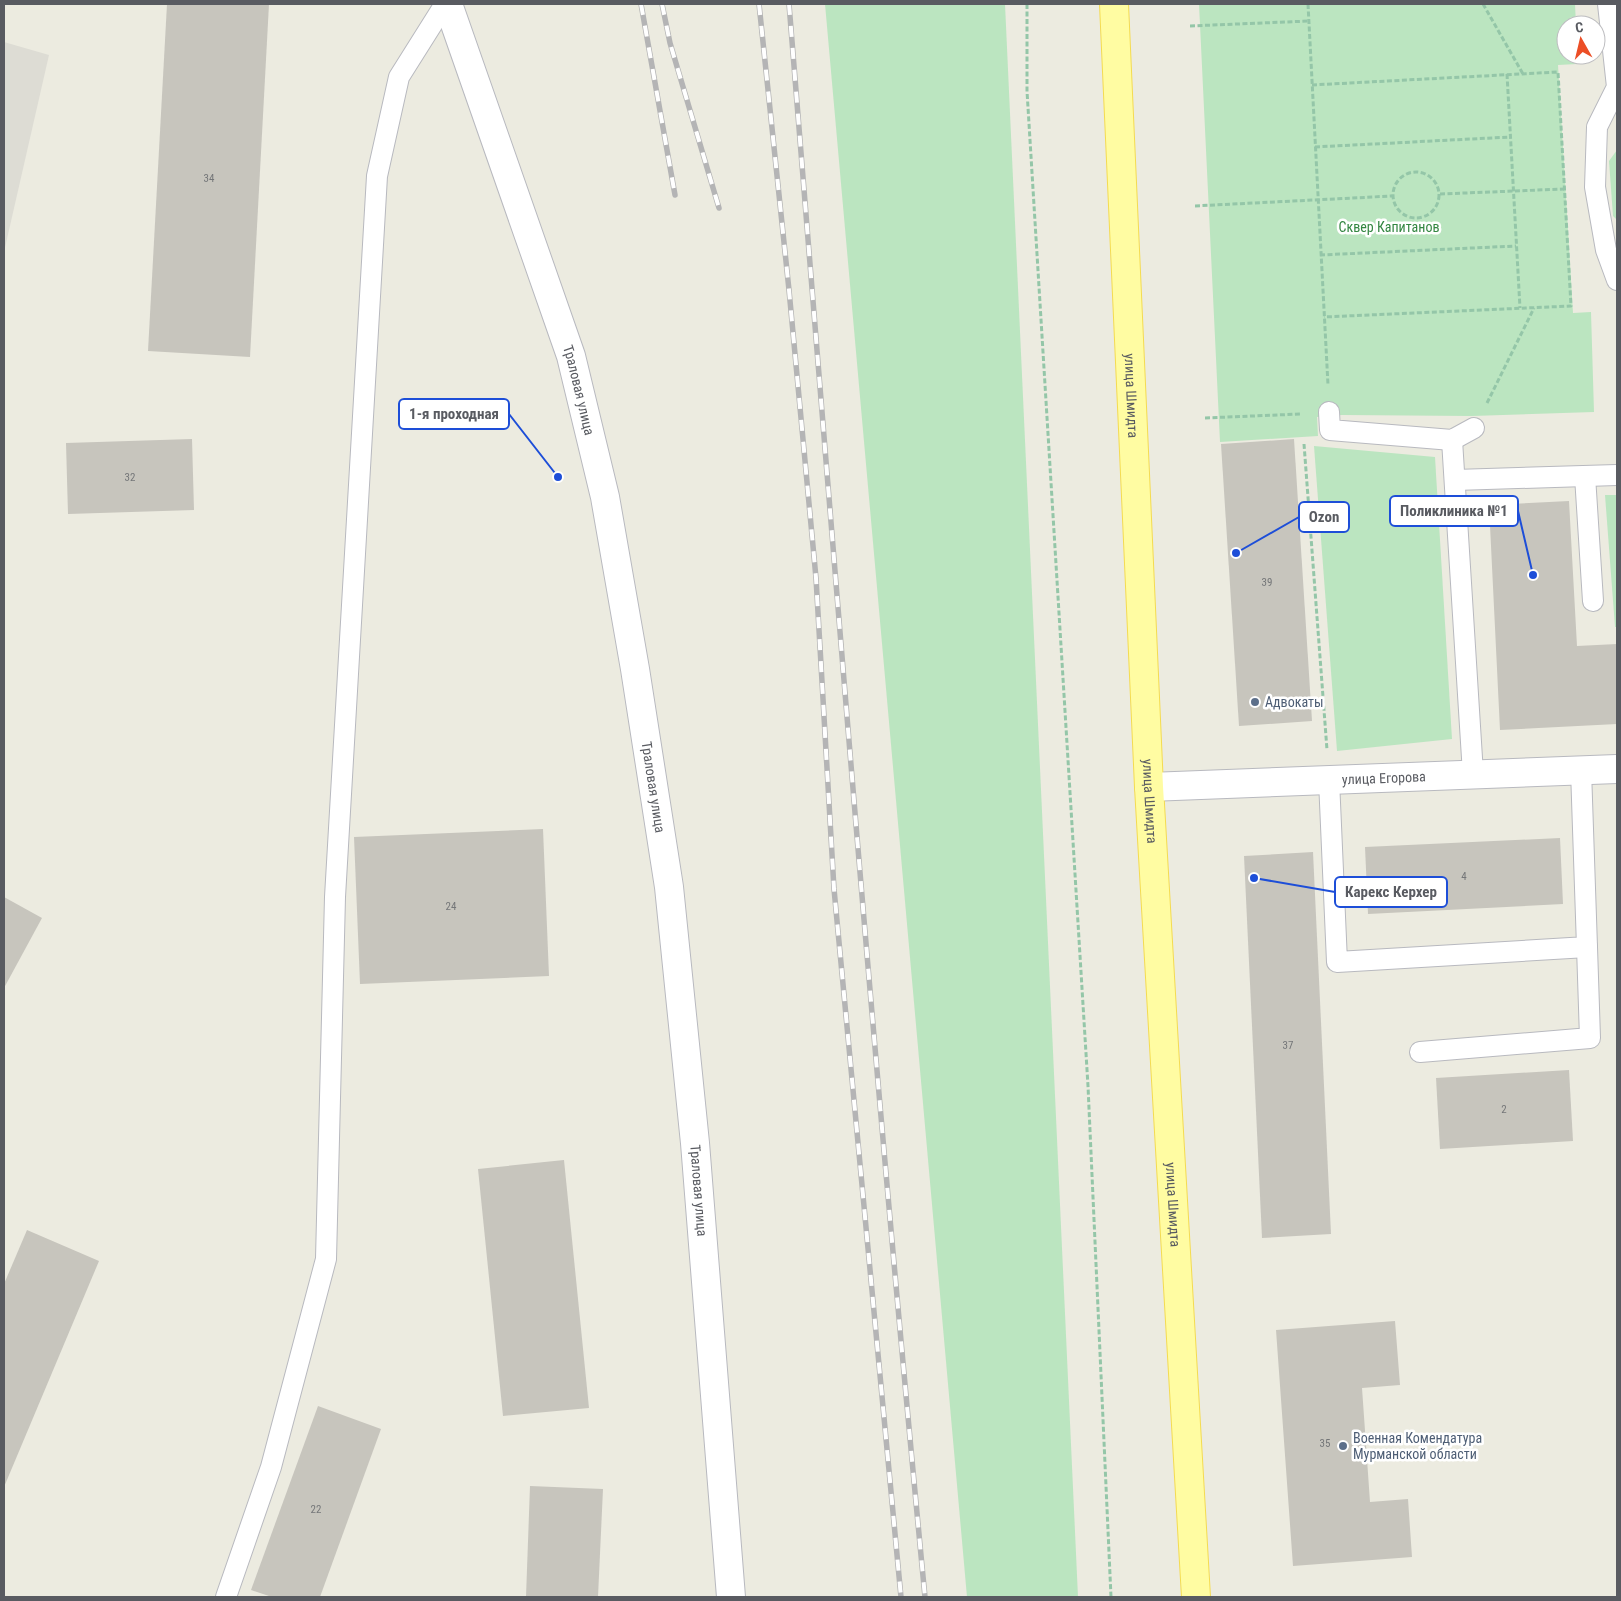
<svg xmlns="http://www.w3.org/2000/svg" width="1621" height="1601" font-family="'Roboto Condensed',sans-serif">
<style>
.industrial{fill:#dddcd4}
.green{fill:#bbe5c0}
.building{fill:#c7c5bd}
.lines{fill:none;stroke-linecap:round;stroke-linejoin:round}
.service-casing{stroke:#b8b9bf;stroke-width:22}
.minor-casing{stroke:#b8b9bf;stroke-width:30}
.tertiary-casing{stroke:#b8b9bf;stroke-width:30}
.primary-casing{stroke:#f4db51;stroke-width:30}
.path{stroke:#94c6a8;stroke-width:3;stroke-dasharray:5 2.5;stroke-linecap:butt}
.service{stroke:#fff;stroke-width:20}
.minor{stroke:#fff;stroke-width:28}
.tertiary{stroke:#fff;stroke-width:28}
.primary{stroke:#fffca2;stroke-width:28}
.rail-casing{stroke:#b4b4b5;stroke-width:5.5}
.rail{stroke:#fff;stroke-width:4;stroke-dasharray:11;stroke-linecap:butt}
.service-dot{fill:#5c6f8a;stroke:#fff;stroke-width:2}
.labels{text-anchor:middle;stroke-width:5;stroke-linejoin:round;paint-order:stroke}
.number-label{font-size:11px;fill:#747678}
.park-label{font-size:14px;fill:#338641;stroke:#fff}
.street-label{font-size:14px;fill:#595b61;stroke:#fff}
.service-label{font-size:14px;fill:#4e5e75;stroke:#fff;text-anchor:start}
.leader{fill:none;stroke:#1d4ed8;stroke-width:2}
.callout-dot{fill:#1d4ed8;stroke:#fff;stroke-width:2}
.callout{fill:#fff;stroke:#1d4ed8;stroke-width:2}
.callout-label{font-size:15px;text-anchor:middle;font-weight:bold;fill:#595b61}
</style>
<rect width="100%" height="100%" fill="#ecebe0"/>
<!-- industrial -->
<polygon class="industrial" points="4,42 49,55 4,252"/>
<!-- green -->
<g class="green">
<polygon points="825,4 1005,4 1078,1597 967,1597"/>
<polygon points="1199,4 1575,4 1576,25 1566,25 1566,55 1577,55 1577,64 1558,65 1573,313 1591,312 1594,412 1472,416 1342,415 1317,417 1318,436 1220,442"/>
<polygon points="1617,150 1617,220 1613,216 1609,161"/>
<polygon points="1314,446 1435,457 1452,739 1337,751"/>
<polygon points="1605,495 1617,495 1617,627 1615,627"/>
</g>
<!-- building -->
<g class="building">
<polygon points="167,4 269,4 250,357 148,351"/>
<polygon points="192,439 194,510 68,514 66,443"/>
<polygon points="1294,439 1312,721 1239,726 1221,444"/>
<polygon points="1569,501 1577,646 1617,644 1617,724 1500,730 1489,505"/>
<polygon points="543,829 549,976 360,984 354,837"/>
<polygon points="1560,838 1563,904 1368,914 1365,847"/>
<polygon points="1313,852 1331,1234 1262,1238 1244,856"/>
<polygon points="4,897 42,918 4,988"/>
<polygon points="1569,1070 1573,1141 1440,1149 1436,1078"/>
<polygon points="564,1160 589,1408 503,1416 478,1169"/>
<polygon points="27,1230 99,1261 4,1487 4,1284"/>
<polygon points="1395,1321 1400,1385 1362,1388 1370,1502 1408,1499 1412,1557 1293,1566 1276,1330"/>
<polygon points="318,1406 381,1429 320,1597 272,1597 251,1590"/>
<polygon points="530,1486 603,1489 598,1597 526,1597"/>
</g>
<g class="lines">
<!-- service casing -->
<g class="service-casing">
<g id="service">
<polyline points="1608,4 1617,87 1597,127 1595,187 1606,250 1617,280"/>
<polyline points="1329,412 1330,430 1452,440 1474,428"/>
<polyline points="1452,440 1473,774"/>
<polyline points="1585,476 1593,601"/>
<polyline points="1455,480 1617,475"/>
<polyline points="1329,780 1337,962 1587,947 1581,770"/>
<polyline points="1420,1052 1590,1038 1587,947"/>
<polyline points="226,1597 271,1467 326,1259 335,897 377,176 399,77 445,4"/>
</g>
</g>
<!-- minor casing -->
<g class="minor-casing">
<g id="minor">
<path id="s1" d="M1149,787L1617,769"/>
</g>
</g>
<!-- tertiary casing -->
<g class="tertiary-casing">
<g id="tertiary">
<path id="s2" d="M448,4L571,356L605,497L635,669L669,887L695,1143L731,1597"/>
</g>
</g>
<!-- primary casing -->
<g class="primary-casing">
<g id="primary">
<path id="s3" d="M1114,4L1149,787L1196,1597"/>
</g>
</g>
<!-- path -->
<g class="path">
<polyline points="1027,4 1027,91 1088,1086 1111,1597"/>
<polyline points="1308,4 1328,385"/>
<polyline points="1483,4 1523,74"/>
<polyline points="1190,26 1309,21"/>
<polyline points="1507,74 1520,308"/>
<polyline points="1312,85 1558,72 1571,306 1324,317"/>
<polyline points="1315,147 1510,137"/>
<circle cx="1416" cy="195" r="23"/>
<polyline points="1440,194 1564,189"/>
<polyline points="1195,206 1392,196"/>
<polyline points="1320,255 1516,246"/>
<polyline points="1487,403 1534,308"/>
<polyline points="1205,418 1300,414"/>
<polyline points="1304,444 1327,750"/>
</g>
<!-- service -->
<use href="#service" class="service"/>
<!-- minor -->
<use href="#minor" class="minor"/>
<!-- tertiary -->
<use href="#tertiary" class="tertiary"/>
<!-- primary -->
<use href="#primary" class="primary"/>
<!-- rail casing -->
<g class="rail-casing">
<g id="rail">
<polyline points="641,4 675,195"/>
<polyline points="662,4 670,43 719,208"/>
<polyline points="759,4 789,290 816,578 834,889 901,1597"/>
<path d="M789,4C832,535 874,1067 925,1597"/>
</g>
</g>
<!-- rail -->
<use href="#rail" class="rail"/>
</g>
<!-- markers -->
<g class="service-dot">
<circle cx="1255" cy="702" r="5"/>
<circle cx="1343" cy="1446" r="5"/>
</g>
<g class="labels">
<!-- number labels -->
<g class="number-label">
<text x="209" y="182">34</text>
<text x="130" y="481">32</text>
<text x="1267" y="586">39</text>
<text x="1464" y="880">4</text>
<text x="451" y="910">24</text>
<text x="1288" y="1049">37</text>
<text x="1504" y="1113">2</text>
<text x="1325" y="1447">35</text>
<text x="316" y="1513">22</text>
</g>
<!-- park labels -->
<g class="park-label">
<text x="1389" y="232">Сквер Капитанов</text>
</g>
<!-- street labels -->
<g class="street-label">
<text dy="5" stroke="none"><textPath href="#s2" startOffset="408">Траловая улица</textPath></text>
<text dy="5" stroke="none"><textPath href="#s3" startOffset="392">улица Шмидта</textPath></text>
<text dy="5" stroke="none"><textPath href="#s1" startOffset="235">улица Егорова</textPath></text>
<text dy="5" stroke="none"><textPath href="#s2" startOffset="812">Траловая улица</textPath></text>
<text dy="5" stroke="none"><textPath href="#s3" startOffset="798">улица Шмидта</textPath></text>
<text dy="5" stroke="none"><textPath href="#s2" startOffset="1218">Траловая улица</textPath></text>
<text dy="5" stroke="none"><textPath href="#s3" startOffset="1202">улица Шмидта</textPath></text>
</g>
<!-- service labels -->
<g class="service-label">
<text x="1265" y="707">Адвокаты</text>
<text x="1353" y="1443">Военная Комендатура<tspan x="1353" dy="16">Мурманской области</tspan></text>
</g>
</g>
<!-- callouts -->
<path class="leader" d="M558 477L509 414M1533 575L1518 511M1236 553L1299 517M1254 878L1335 892"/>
<g class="callout-dot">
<circle cx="558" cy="477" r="5"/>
<circle cx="1533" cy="575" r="5"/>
<circle cx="1236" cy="553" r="5"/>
<circle cx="1254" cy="878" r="5"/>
</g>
<g class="callout">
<rect x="399" y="399" width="110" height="30" rx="5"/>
<rect x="1390" y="496" width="128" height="30" rx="5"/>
<rect x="1299" y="502" width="50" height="30" rx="5"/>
<rect x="1335" y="877" width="112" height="30" rx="5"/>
</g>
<g class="callout-label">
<text x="454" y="419">1-я проходная</text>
<text x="1454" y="516">Поликлиника №1</text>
<text x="1324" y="522">Ozon</text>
<text x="1391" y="897">Карекс Керхер</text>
</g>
<!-- border -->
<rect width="1621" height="1601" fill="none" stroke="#595b61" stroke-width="10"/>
<!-- north arrow -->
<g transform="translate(1581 40) rotate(352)"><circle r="24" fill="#ffffff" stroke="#bdbdc0"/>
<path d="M0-4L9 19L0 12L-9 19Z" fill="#ec4e26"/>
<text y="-8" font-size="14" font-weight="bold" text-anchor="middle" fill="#595b61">С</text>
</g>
</svg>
